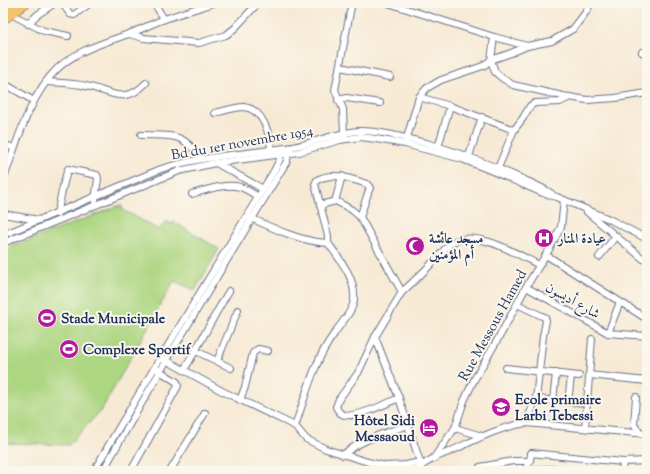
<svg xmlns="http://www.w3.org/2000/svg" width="650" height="474" font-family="'Sorts Mill Goudy',Amiri,serif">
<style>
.green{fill:#add682;stroke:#648270}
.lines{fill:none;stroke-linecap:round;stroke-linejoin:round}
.minor-casing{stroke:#687088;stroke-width:8}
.highway-casing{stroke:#687088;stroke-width:10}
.minor{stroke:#fff;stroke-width:6}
.highway{stroke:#f3c26a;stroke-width:9}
.labels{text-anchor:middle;stroke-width:4;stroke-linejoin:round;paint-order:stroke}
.street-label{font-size:14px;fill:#1b2f5e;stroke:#fbf7ec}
.poi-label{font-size:14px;font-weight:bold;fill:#1b2f5e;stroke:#fbf7ec;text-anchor:start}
</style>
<rect width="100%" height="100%" fill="#fbf7ec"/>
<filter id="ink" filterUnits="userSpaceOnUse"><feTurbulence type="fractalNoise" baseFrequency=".025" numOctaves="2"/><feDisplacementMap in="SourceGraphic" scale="8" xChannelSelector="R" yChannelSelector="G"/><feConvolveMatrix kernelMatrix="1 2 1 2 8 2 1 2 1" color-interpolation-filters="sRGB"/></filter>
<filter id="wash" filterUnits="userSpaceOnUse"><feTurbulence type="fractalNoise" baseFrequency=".012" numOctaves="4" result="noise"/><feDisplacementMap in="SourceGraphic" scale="16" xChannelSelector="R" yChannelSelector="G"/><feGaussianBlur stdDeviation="0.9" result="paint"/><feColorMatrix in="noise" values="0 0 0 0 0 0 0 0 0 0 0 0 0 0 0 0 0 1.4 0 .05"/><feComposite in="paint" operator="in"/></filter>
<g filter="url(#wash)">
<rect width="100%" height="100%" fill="#f7ead5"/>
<!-- green -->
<polygon class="green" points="121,205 123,210 159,230 166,221 171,224 174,222 219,249 195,290 174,281 102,409 69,445 3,443 3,250"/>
</g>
<g filter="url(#ink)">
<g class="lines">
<!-- minor casing -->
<g class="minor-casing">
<g id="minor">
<polyline points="62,3 70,14 74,15 90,3"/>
<polyline points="154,3 164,19"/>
<polyline points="388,3 494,37 527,46"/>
<polyline points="11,14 44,31 68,36"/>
<polyline points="28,24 37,15 55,3"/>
<polyline points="129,34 144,38 199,43 226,35 235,28 258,3"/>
<polyline points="494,37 491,60 495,72 502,78 513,85 563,96 587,100 615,98 647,93"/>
<polyline points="642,52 647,55"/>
<polyline points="340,67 390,77"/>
<path d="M46,82C60,83 73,83 86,86C111,91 124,106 146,83"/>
<polyline points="3,83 34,101"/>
<polyline points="419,97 450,106"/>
<polyline points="338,100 347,98 380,103"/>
<path d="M215,113C224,111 235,107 244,107C263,109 270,134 271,150"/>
<polyline points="344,134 343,109 335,90 351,7 354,3"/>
<path d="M141,135C171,136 182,131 201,159"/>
<polyline points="406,141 419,97 427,88 441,80 483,66 491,60 511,53 527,46 552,41 573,29 586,12 591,3"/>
<polyline points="3,144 14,148"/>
<polyline points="438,147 450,106 514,130"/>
<polyline points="469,156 482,117"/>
<polyline points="216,163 263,189"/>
<polyline points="498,168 514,130 523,118 530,106 535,103 560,102 570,97"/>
<path d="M342,176L336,198V201L352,210L360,217L402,292L375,337L358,373L339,399L336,407C338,411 341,415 345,415C356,418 388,403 399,398"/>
<path d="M3,181C16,145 29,96 57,69C78,49 105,43 131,33C142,29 153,23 165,19C181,13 198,8 214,3"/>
<path d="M192,194C206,190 225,183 240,187C246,189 252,193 257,196"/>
<polyline points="320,205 336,201"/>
<polyline points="587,212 647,262"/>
<polyline points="3,214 39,220"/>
<polyline points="57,214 64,182 68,169 97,175 98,179 95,200"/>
<path d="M251,218C274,229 303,242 328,243C340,260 356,278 354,300C353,312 340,324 334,334C314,361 306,395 295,426"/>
<path d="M3,235L161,169C202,156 244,154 286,148C311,145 335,132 360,131C382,131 405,138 426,143C458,152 489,164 520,178C531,183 542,187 552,194"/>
<polyline points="3,243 179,171 215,163 299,152 340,140 361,137 376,139 405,144 462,159 490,170 543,193 557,197 609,219 647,239"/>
<path d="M328,243V236L315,184L317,180C333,171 351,179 367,184L370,188L369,190L360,217"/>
<polyline points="546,255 647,319"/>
<polyline points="599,257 616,236"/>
<polyline points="526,287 608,333 647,336"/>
<path d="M402,292C413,282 423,273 433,262C439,257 444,249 450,244C474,227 517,254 539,265"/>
<polyline points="517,304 542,316 545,317 546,321 543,336 536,399 526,423"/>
<polyline points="608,333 620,302"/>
<polyline points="375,337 399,398 421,465"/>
<polyline points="196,351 231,368"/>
<polyline points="164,359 222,391 295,426 306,439 326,449 368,462 386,466 406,465 420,462"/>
<polyline points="217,361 238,310"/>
<polyline points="506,368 579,376"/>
<path d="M184,370C200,344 213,317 229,291"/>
<polyline points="589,375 647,381"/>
<polyline points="636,397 634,425 640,433"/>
<polyline points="536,399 587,403"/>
<polyline points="240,400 245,387 253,353 258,349 268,351"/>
<polyline points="553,401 556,373"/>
<polyline points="568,402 571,376"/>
<polyline points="455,428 482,436"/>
<polyline points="585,428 592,339"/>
<path d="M343,455C361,439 386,433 408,425"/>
<polyline points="433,459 455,428 464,401 474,380 502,332 526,287 550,248 561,227 564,200"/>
<polyline points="480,467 513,461 530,461"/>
<polyline points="94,471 114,436 161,357 274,171 280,159 281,152"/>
<path d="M103,471C161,366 225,264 287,161L288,151"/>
<polyline points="131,471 178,386 177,382 158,370"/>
<polyline points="170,471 205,413"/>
<polyline points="410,471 418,469"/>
<path d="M416,471C425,461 439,456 451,451C475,440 499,427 526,423L647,434"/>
<polyline points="524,471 530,461 531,453 623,462 647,461"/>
<polyline points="535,471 549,469 584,471"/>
<polyline points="622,471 623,462"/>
</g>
</g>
<!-- highway casing -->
<g class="highway-casing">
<g id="highway">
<polyline points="3,11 13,3"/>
<polyline points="3,20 26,3"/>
</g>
</g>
<!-- minor -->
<use href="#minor" class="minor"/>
<!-- highway -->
<use href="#highway" class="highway"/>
</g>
</g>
<!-- icons -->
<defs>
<g id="hospital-disc" transform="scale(1)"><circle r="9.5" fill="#b5179e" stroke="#fbf7ec"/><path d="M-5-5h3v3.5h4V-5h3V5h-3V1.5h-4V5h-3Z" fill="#fff"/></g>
<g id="mosque-disc" transform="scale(1)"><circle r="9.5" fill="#b5179e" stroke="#fbf7ec"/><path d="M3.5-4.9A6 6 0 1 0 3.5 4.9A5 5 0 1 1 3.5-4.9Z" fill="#fff"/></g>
<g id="stadium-disc" transform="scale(1)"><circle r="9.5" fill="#b5179e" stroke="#fbf7ec"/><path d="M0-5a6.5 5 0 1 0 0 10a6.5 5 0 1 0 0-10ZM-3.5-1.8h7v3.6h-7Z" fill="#fff"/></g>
<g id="school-disc" transform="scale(1)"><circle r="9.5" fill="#b5179e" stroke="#fbf7ec"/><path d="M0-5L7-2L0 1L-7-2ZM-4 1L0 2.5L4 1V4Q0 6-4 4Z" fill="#fff"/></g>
<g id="hotel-disc" transform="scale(1)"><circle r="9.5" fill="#b5179e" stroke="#fbf7ec"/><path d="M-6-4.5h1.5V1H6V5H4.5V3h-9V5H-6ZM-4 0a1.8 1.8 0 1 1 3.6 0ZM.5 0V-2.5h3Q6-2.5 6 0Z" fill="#fff"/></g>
</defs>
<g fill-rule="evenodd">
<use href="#hospital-disc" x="544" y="238"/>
<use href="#mosque-disc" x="415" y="246"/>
<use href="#stadium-disc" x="47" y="318"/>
<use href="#stadium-disc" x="69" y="349"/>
<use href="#school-disc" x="501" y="407"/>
<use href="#hotel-disc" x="429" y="428"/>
</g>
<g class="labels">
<!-- street labels -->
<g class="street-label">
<text transform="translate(242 142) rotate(-10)" y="5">Bd du 1er novembre 1954</text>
<text transform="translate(573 300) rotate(29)" y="5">شارع أديسون</text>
<text transform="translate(492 325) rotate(-61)" y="5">Rue Messous Hamed</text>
</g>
<!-- poi labels -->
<g class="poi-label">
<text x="429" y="243">مسجد عائشة<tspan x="429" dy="16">أم المؤمنين</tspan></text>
<text x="558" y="243">عيادة المنار</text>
<text x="61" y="323">Stade Municipale</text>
<text x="83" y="354">Complexe Sportif</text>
<text x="515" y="404">Ecole primaire<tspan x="515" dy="16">Larbi Tebessi</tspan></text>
<text x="415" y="425" text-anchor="end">Hôtel Sidi<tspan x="415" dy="16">Messaoud</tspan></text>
</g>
</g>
<!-- margin -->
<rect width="650" height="474" fill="none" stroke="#fbf7ec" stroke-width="16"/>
</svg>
